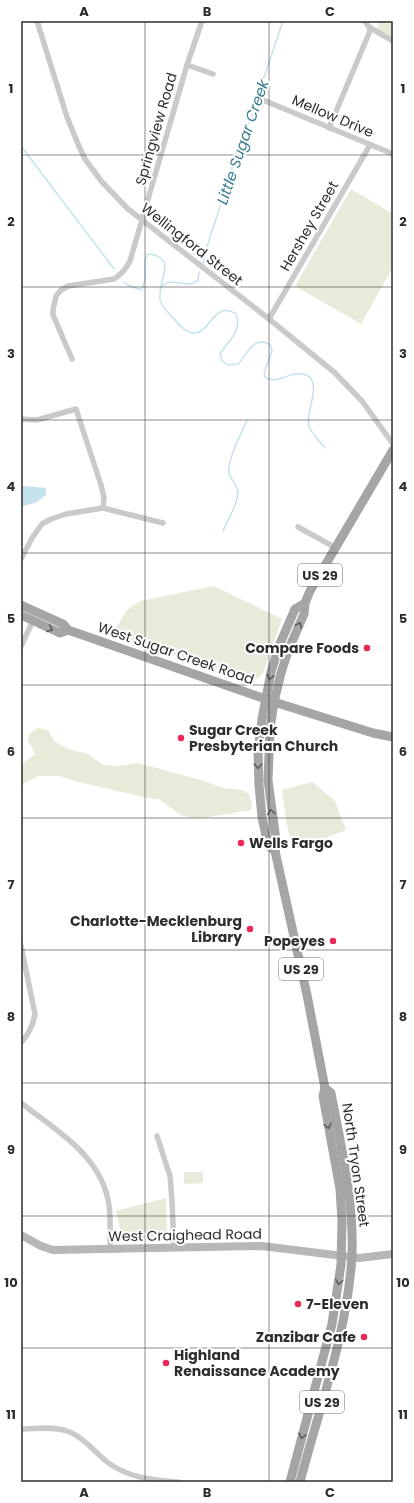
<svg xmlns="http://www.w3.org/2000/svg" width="414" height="1503" font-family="Poppins,sans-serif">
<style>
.green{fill:#e6ebda}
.water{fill:#c5e3ec}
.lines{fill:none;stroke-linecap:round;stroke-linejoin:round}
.stream{stroke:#c5e3ec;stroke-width:1.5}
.street{stroke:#cacaca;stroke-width:5.5}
.secondary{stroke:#b7b7b7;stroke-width:8}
.primary{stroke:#a5a5a5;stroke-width:9}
.oneway{stroke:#5d5d5d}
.grid{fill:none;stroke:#2d2d2d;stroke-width:1;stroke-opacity:0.55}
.poi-dot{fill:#eb2856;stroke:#fff;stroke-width:1.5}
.labels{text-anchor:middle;stroke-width:4;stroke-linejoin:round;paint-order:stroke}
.shield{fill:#fff;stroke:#6c6c6c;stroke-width:1}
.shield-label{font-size:13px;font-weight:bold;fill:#2d2d2d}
.street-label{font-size:14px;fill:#2d2d2d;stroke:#fff}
.poi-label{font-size:14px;font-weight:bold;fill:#2d2d2d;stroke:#fff;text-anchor:end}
.water-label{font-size:15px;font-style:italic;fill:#387d92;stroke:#fff}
.neatline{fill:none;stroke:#2d2d2d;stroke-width:1.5}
.grid-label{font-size:13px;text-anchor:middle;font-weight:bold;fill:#2d2d2d}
</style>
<rect width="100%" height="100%" fill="#fff"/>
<!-- green -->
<g class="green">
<polygon points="379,21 393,21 393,37 376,30"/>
<polygon points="351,189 393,214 393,267 361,324 295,286"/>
<path d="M214,586L282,619L263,673C259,679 255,680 248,679L113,634L126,611L140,601Z"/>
<polygon points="38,728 48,730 54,741 68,749 88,754 103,765 119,766 138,763 204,781 222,788 242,790 249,794 252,805 251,810 202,818 191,818 179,814 159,799 147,798 79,782 60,776 38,776 23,784 21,798 21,765 35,754 28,740 29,734"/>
<polygon points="312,782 335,801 346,830 293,850 286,820 282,790"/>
<polygon points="184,1172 203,1172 203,1183 184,1184"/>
<polygon points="166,1198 167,1240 123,1241 116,1211"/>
</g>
<!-- water -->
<polygon class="water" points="25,486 46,488 46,495 37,502 21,507 21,487"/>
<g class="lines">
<!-- stream -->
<g class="stream">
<polyline points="21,146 114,269"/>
<polyline points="203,263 209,240 229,180 235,156 255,109 260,89 283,21"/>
<path d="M124,282L128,285L141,290C150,277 140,265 148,254C157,255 162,257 165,265C165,276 159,287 160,299C161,307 169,313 174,319C208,361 208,295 236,314C242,333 229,339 220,354L222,361L228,365L238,364C246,356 253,337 267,343C271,345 272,347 272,351L264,373L265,377C278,387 293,366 310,377C320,391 305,411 309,427C311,432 321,443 325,448"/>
<path d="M160,288C173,274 186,291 198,280L199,272"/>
<path d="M223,531C228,519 237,506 238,493C238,483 227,479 229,467C231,451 241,435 247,420"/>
</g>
<!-- street -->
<g class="street">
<polyline points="37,21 67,117 78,144 85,159 102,182 128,209 269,319 334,372 362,401 393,444"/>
<polyline points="365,21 369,27 393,41"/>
<polyline points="187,65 213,74"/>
<polyline points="263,100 393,154"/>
<polyline points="329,128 370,31 369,27"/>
<polyline points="269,319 370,145"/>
<path d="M72,359L53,315V310L56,296L61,290L68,286L114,279C122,274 126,269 130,261L187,65L202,21"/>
<polyline points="21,419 37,420 76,409 101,485 104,497 103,508"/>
<polyline points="298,527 336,548"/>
<polyline points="21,559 32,538 42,524 51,519 66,514 103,508 163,523"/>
<polyline points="21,646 33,621"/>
<path d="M21,946L35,1014C33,1026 29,1034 21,1043"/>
<path d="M21,1103C57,1131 102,1156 109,1205C111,1220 110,1235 110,1249"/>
<polyline points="157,1136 170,1176 172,1201 174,1247"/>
<path d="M21,1429C35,1429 53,1426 67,1431C82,1436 94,1451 106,1461C127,1478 153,1480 178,1482"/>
</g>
<!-- secondary -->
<polyline class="secondary" points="21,1235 41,1246 53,1250 262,1246 359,1258 393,1254"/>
<!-- primary -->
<g class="primary">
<polyline points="21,605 63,624 68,630 74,632 274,702 373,733 393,737"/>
<polyline points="21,615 60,633 68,630"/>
<polyline points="275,851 268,845 262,817 259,785 258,751 262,719 271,672 279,646 295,609 305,603"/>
<polyline points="290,1482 332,1324 341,1265 342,1221 340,1189 323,1096 325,1088 307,995 275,851 276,840 268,780 270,729 274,702 281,673 288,651 304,614 305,603 310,591 393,450"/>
<path d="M300,1482C319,1409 348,1330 352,1255C354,1200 341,1146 331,1093L325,1088"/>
</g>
</g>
<!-- one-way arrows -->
<defs><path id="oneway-chevron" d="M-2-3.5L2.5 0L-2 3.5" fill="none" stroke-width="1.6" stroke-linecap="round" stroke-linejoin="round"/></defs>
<g class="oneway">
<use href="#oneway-chevron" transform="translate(299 625) rotate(-66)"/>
<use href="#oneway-chevron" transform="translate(50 629) rotate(23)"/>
<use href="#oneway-chevron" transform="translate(270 677) rotate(102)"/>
<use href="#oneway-chevron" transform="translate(258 766) rotate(91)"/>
<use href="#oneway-chevron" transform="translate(271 812) rotate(-98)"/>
<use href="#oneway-chevron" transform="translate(328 1126) rotate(79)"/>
<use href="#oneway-chevron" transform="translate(339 1282) rotate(98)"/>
<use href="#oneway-chevron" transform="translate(302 1436) rotate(105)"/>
</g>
<!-- grid -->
<path class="grid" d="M145,21V1482M269,21V1482M21,155H393M21,287H393M21,420H393M21,553H393M21,685H393M21,818H393M21,950H393M21,1083H393M21,1216H393M21,1348H393"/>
<!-- markers -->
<g class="poi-dot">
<circle cx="367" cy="648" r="4"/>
<circle cx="181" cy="738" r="4"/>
<circle cx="241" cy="843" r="4"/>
<circle cx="250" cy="929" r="4"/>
<circle cx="333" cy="941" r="4"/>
<circle cx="298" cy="1304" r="4"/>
<circle cx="364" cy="1337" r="4"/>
<circle cx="166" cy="1363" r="4"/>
</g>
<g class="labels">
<!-- shield labels -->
<g class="shield">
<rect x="298" y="564" width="44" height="22" rx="3"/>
<rect x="279" y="958" width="44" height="22" rx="3"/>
<rect x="300" y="1391" width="44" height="22" rx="3"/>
</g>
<g class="shield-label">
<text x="320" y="580">US 29</text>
<text x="301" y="974">US 29</text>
<text x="322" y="1407">US 29</text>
</g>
<!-- street labels -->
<g class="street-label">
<text transform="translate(333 116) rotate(23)" y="5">Mellow Drive</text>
<text transform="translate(156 129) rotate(-74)" y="5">Springview Road</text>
<text transform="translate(309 226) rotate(-60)" y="5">Hershey Street</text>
<text transform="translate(192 244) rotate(38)" y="5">Wellingford Street</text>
<text transform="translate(176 653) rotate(19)" y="5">West Sugar Creek Road</text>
<text transform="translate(356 1165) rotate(82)" y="5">North Tryon Street</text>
<text transform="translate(185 1235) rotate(-1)" y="5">West Craighead Road</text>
</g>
<!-- poi labels -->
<g class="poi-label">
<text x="359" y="653">Compare Foods</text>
<text x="189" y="735" text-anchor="start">Sugar Creek<tspan x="189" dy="16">Presbyterian Church</tspan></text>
<text x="249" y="848" text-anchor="start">Wells Fargo</text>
<text x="242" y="926">Charlotte-Mecklenburg<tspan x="242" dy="16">Library</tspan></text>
<text x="325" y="946">Popeyes</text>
<text x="306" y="1309" text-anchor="start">7-Eleven</text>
<text x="356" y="1342">Zanzibar Cafe</text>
<text x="174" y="1360" text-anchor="start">Highland<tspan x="174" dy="16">Renaissance Academy</tspan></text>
</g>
<!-- water labels -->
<g class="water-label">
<text transform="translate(243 142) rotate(-71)" y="5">Little Sugar Creek</text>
</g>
</g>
<!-- border -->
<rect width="414" height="1503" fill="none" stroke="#ffffff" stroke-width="44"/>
<rect x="22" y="22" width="370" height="1459" class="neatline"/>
<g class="grid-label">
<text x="84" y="16">A</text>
<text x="207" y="16">B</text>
<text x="330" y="16">C</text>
<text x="11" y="93">1</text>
<text x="403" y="93">1</text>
<text x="11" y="226">2</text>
<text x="403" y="226">2</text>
<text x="11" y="358">3</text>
<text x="403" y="358">3</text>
<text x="11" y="491">4</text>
<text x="403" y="491">4</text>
<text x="11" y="623">5</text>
<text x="403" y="623">5</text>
<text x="11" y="756">6</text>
<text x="403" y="756">6</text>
<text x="11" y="889">7</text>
<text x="403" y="889">7</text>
<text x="11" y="1021">8</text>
<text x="403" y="1021">8</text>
<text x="11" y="1154">9</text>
<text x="403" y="1154">9</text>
<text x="11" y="1287">10</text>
<text x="403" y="1287">10</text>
<text x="11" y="1419">11</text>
<text x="403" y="1419">11</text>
<text x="84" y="1497">A</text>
<text x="207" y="1497">B</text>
<text x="330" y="1497">C</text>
</g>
</svg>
